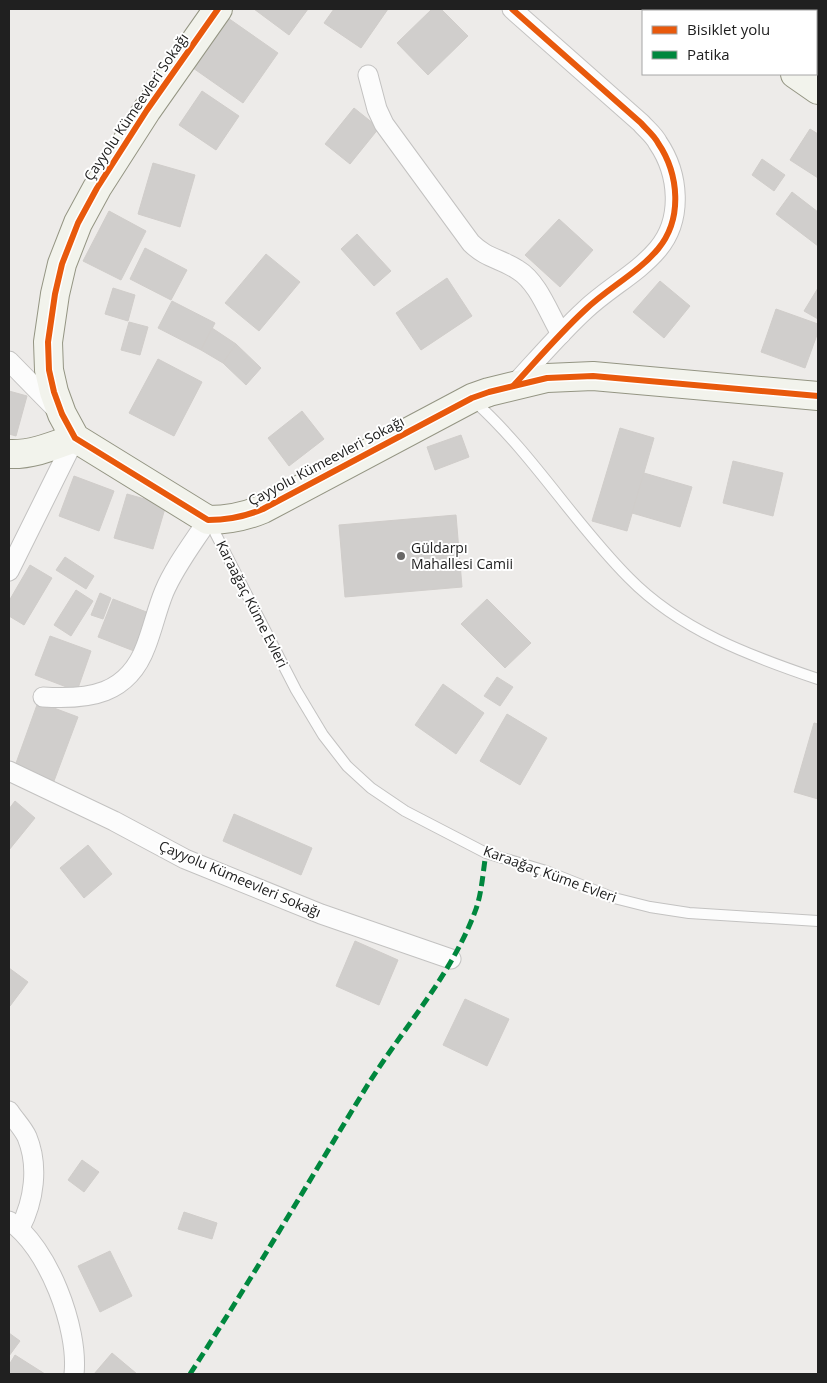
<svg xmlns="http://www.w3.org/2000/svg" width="827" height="1383" font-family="'Open Sans',sans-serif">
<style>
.building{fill:#d0cecc;stroke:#d0cdca}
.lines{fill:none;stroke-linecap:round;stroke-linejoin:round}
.lane-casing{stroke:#c3c2c1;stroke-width:12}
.street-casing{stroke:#c3c2c1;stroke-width:21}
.secondary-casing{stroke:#949583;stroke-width:30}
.lane{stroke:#fcfcfc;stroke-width:10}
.street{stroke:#fcfcfc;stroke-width:19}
.secondary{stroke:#f2f3ec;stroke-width:28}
.quiet{stroke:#00873e;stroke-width:5;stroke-dasharray:10 5;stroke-linecap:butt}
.cycleway-casing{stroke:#fff;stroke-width:9}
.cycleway{stroke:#e8590c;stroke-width:6}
.poi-dot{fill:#686766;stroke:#fff;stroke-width:2}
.labels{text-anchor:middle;stroke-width:4;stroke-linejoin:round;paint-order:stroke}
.street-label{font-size:14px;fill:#202020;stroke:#fff}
.poi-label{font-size:14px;fill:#202020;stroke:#fff;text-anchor:start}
</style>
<rect width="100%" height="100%" fill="#edebe9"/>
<!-- building -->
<g class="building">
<polygon points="254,9 308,9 289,35"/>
<polygon points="334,9 388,9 361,48 324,23"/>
<polygon points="432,9 441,9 468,36 428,75 397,43"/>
<polygon points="228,18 278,53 243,103 193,68"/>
<polygon points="202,91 239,116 216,150 179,125"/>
<polygon points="354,108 379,128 350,164 325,144"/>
<polygon points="810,129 818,134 818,178 790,160"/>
<polygon points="762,159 785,175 774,191 752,175"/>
<polygon points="153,163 195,175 180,227 138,214"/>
<polygon points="792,192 818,212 818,246 776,214"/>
<polygon points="109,211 146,231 121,280 83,261"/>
<polygon points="559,219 593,250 560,287 525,255"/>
<polygon points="357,234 391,271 374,286 341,249"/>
<polygon points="145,248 187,270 171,300 130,279"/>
<polygon points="266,254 300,282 259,331 225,303"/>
<polygon points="447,278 472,316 421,350 396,313"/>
<polygon points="660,281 690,306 664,338 633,312"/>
<polygon points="113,288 135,295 128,321 105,314"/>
<polygon points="818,288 818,319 804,311"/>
<polygon points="172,301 215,323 201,350 158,328"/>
<polygon points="776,309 818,324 818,332 805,368 761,352"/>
<polygon points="129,322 148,327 140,355 121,350"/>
<polygon points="212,328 236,344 223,363 201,350"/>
<polygon points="236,344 261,368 246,385 223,363"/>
<polygon points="158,359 202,382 174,436 129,413"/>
<polygon points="9,391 27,396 16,436 9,434"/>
<polygon points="302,411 324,439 289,466 268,438"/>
<polygon points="620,428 654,438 627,531 592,521"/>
<polygon points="461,435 469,457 435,470 427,447"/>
<polygon points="733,461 783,473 773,516 723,503"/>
<polygon points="644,473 692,487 680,527 632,513"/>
<polygon points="74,476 114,491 99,531 59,516"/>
<polygon points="127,494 166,505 153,549 114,538"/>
<polygon points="456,515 462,587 345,597 339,525"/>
<polygon points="65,557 94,576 86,589 56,570"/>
<polygon points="30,565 52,578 24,625 9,616 9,601"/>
<polygon points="76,590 93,601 71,636 54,625"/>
<polygon points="100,593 111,598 103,619 91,615"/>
<polygon points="113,599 149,613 134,651 98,637"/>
<polygon points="487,599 531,643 505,668 461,624"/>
<polygon points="50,636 91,651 77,691 35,675"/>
<polygon points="497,677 513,687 500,706 484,696"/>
<polygon points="443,684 484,713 456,754 415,725"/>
<polygon points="38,702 78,717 54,781 15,766"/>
<polygon points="507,714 547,738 520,785 480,761"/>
<polygon points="814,723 818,724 818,799 794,792"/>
<polygon points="15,801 35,818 9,850 9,809"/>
<polygon points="234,814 312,848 301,875 223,841"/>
<polygon points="88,845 112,874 84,898 60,868"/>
<polygon points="355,941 398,960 379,1005 336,986"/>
<polygon points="9,968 28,982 10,1006 9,1005"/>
<polygon points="465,999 509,1019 487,1066 443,1045"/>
<polygon points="82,1160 99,1172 84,1192 68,1180"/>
<polygon points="184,1212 217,1223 212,1239 178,1229"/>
<polygon points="110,1251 132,1296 100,1312 78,1266"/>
<polygon points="9,1333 20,1341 9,1356"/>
<polygon points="112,1353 137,1374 94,1374"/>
<polygon points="15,1355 45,1374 9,1374 9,1365"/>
</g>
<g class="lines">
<!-- lane casing -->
<g class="lane-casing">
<g id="lane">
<path d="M474,401C533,454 573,522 629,578C680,630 750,656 818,679"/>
<polyline points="210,523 296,690 323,735 347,766 371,788 405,811 486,853 546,871 614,898 650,907 689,913 818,921"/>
</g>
</g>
<!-- street casing -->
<g class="street-casing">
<g id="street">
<path d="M512,9L641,123C646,129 654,135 658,143C679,174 683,219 658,249C638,273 608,288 585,310C560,333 537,360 514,385"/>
<path d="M368,75L377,109L384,124L471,243C487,259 500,258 518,270C538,282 549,314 561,334"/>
<polyline points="9,361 57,410"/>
<polyline points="9,571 75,438"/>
<path d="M43,697C89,700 128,695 146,646C153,628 157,609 164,592C175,566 193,543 208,520"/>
<polyline points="9,771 114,821 185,859 321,914 451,959"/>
<path d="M9,1111C14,1119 23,1128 27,1137C39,1166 34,1201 20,1228"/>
<path d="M9,1221C48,1246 79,1329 74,1374"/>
</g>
</g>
<!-- secondary casing -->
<g class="secondary-casing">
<g id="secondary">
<path d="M218,9L147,110L97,188L78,223L62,264L55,294L48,342L49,370L54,392L62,414L75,438L208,520C228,520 244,517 263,509L472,398L489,392L547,378L593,376L818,396"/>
<polyline points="697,9 700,11"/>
<polyline points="789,9 793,11"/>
<polyline points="816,26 818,28"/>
<polyline points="795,74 818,90"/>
<path d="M9,454C32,455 53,446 75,438"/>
</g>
</g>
<!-- lane -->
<use href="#lane" class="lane"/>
<!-- street -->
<use href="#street" class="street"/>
<!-- secondary -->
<use href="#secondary" class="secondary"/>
<!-- quiet -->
<path class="quiet" d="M190,1374C251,1280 308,1183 367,1086C403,1028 452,975 476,909C482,892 483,871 486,853"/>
<!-- cycleway casing -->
<g class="cycleway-casing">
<g id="cycleway">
<path d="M218,9L147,110L97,188L78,223L62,264L55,294L48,342L49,370L54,392L62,414L75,438L208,520C228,520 244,517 263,509L472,398L489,392L547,378L593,376L818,396"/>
<path d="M512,9L641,123C646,129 654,135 658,143C679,174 683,219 658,249C638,273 608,288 585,310C560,333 537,360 514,385"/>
</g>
</g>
<!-- cycleway -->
<use href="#cycleway" class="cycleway"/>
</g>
<!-- markers -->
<circle class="poi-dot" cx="401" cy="556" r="5"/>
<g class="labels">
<!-- street labels -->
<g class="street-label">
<text transform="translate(136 107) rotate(-56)" y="5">Çayyolu Kümeevleri Sokağı</text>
<text transform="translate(326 461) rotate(-28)" y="5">Çayyolu Kümeevleri Sokağı</text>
<text transform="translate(252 604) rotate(63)" y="5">Karaağaç Küme Evleri</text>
<text transform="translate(550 874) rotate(20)" y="5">Karaağaç Küme Evleri</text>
<text transform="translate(240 879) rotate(23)" y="5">Çayyolu Kümeevleri Sokağı</text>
</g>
<!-- poi labels -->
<g class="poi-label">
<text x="411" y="553">Güldarpı<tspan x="411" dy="16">Mahallesi Camii</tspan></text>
</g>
</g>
<!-- border -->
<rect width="827" height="1383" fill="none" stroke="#202020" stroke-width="20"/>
<!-- legend -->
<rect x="642" y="10" width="175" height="65" fill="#ffffff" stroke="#a6a6a6"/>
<rect x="652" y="26" width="25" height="8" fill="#e8590c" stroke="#a6a6a6"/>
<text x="687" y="35" font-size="15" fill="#202020">Bisiklet yolu</text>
<rect x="652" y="51" width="25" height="8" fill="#00873e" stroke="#a6a6a6"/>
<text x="687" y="60" font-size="15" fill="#202020">Patika</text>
</svg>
